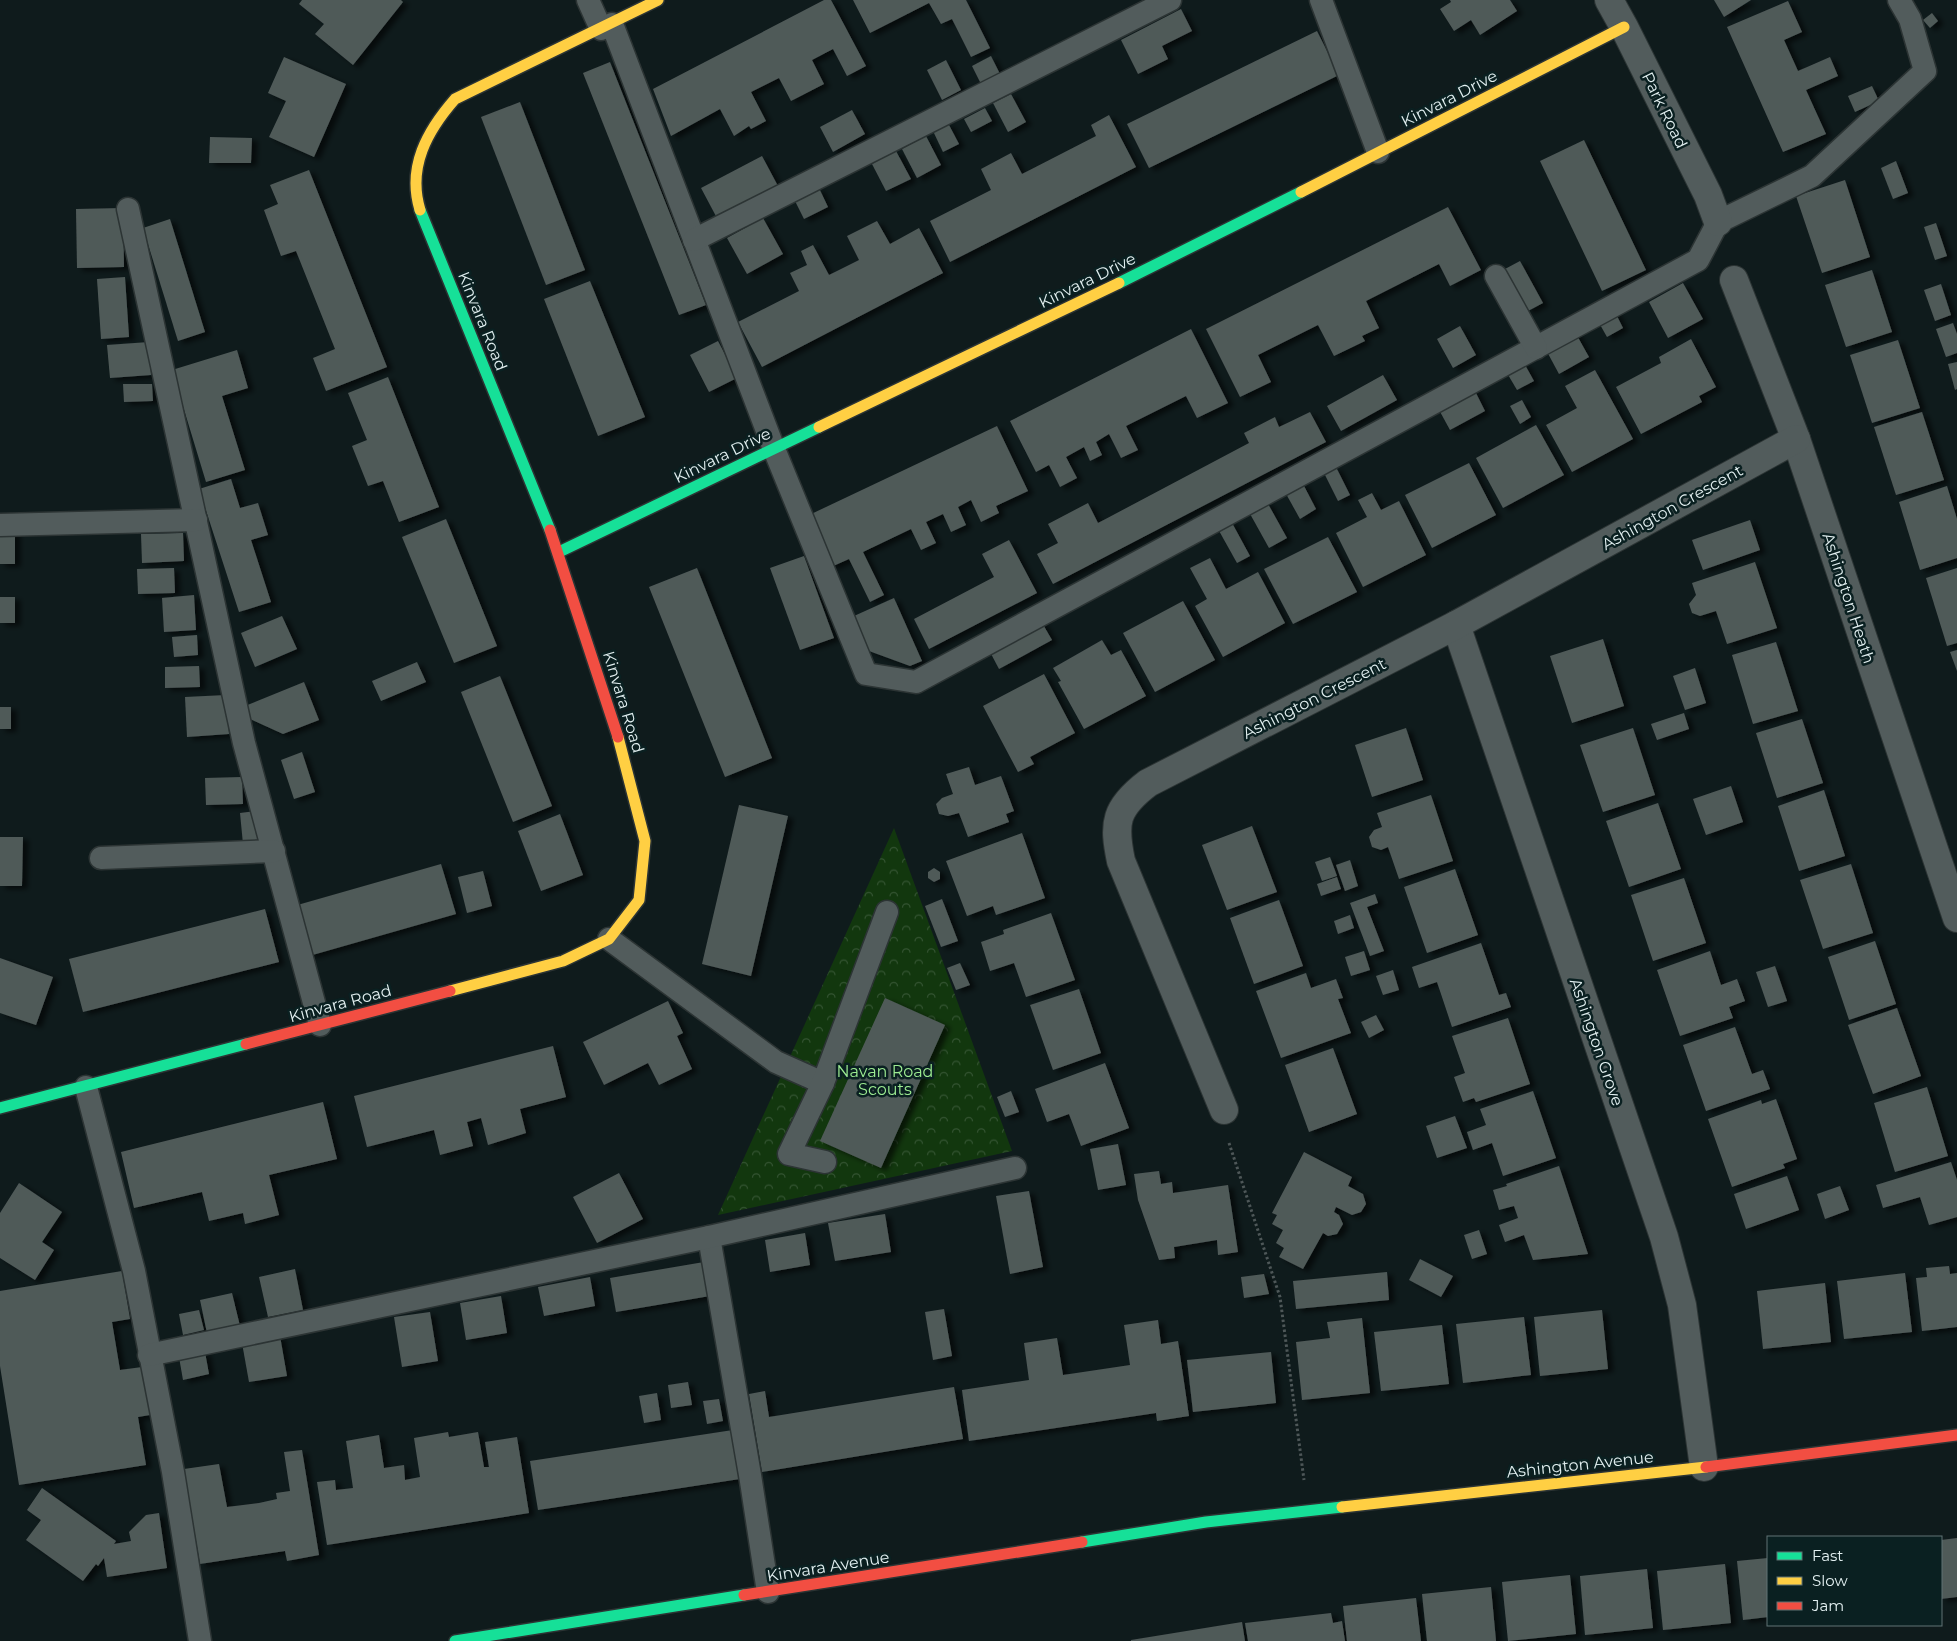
<svg xmlns="http://www.w3.org/2000/svg" width="1957" height="1641" font-family="Montserrat,sans-serif">
<style>
.park{fill:url(#park-crowns)}
.building{fill:#505a59;filter:url(#shadow)}
.lines{fill:none;stroke-linecap:round;stroke-linejoin:round}
.lane-casing{stroke:#2c3434;stroke-width:25}
.street-casing{stroke:#2c3434;stroke-width:30}
.fast-casing{stroke:#2c3434;stroke-width:14}
.slow-casing{stroke:#2c3434;stroke-width:14}
.jam-casing{stroke:#2c3434;stroke-width:14}
.path{stroke:#4e5758;stroke-width:3;stroke-dasharray:2.5 2.5;stroke-linecap:butt}
.lane{stroke:#525c5c;stroke-width:22}
.street{stroke:#525c5c;stroke-width:28}
.fast{stroke:#16e098;stroke-width:11}
.slow{stroke:#ffcf43;stroke-width:11}
.jam{stroke:#f24e42;stroke-width:11}
.labels{text-anchor:middle;stroke-width:5;stroke-linejoin:round;paint-order:stroke}
.street-label{font-size:16px;fill:#e3f0f1;stroke:#0a2021}
.park-label{font-size:16px;fill:#9dec92;stroke:#0a2021}
</style>
<defs>
<pattern id="park-crowns" width="20" height="18" patternUnits="userSpaceOnUse" patternTransform="scale(1.25)"><rect width="20" height="18" fill="#12370e"/><path d="M2 6a3 3 0 1 1 6 0M12 15a3 3 0 1 1 6 0" fill="none" stroke="#345432"/></pattern>
<filter id="shadow"><feDropShadow dx="5.5" dy="3" stdDeviation="2.5" flood-color="#0009"/></filter>
</defs>
<rect width="100%" height="100%" fill="#0f1b1c"/>
<!-- park -->
<polygon class="park" points="894,828 1012,1151 718,1215"/>
<!-- building -->
<g class="building">
<polygon points="302,0 401,0 403,2 353,65 315,34 324,24 299,4"/>
<polygon points="824,0 831,0 866,66 847,76 833,49 812,60 824,84 791,101 779,78 751,92 766,121 751,129 749,126 734,136 720,109 671,136 653,89"/>
<polygon points="853,0 966,0 990,48 971,57 952,19 941,24 929,3 870,33"/>
<polygon points="1450,0 1510,0 1517,11 1480,35 1471,20 1454,31 1440,9 1451,2"/>
<polygon points="1714,0 1751,0 1724,17"/>
<polygon points="1788,1 1802,32 1784,40 1798,71 1830,57 1838,76 1806,90 1826,134 1783,152 1727,27"/>
<polygon points="1181,9 1192,31 1162,46 1168,59 1138,74 1121,40"/>
<polygon points="1932,13 1938,21 1930,28 1923,20"/>
<polygon points="1317,31 1339,75 1149,168 1127,124"/>
<polygon points="991,56 1000,74 981,84 972,66"/>
<polygon points="284,57 346,84 314,157 269,137 286,101 268,93"/>
<polygon points="946,60 961,90 942,100 927,70"/>
<polygon points="610,62 706,305 679,315 583,73"/>
<polygon points="1872,86 1879,101 1855,112 1848,96"/>
<polygon points="1011,94 1026,122 1008,132 993,103"/>
<polygon points="520,102 585,270 546,285 481,117"/>
<polygon points="985,108 992,121 971,132 964,119"/>
<polygon points="852,110 865,134 833,152 820,127"/>
<polygon points="1109,115 1136,167 950,262 930,221 991,190 981,169 1011,153 1022,174 1096,136 1091,125"/>
<polygon points="948,123 959,144 943,152 933,131"/>
<polygon points="926,136 941,165 917,178 902,149"/>
<polygon points="210,137 252,138 251,163 209,163"/>
<polygon points="1584,140 1646,270 1602,291 1540,161"/>
<polygon points="896,151 911,179 886,191 872,164"/>
<polygon points="762,156 779,188 718,220 701,188"/>
<polygon points="1896,161 1908,193 1893,199 1881,168"/>
<polygon points="309,170 387,367 326,391 313,358 335,349 296,251 281,256 264,210 278,204 270,185"/>
<polygon points="1845,180 1870,257 1822,273 1796,196"/>
<polygon points="819,188 828,207 804,219 795,201"/>
<polygon points="1448,207 1481,270 1450,286 1439,264 1366,301 1379,328 1362,336 1365,341 1334,356 1318,325 1258,355 1271,382 1240,397 1206,329"/>
<polygon points="123,208 124,267 77,268 76,209"/>
<polygon points="763,218 783,254 747,274 727,238"/>
<polygon points="170,219 205,332 178,341 143,228"/>
<polygon points="877,221 890,244 919,228 943,273 762,367 738,322 799,291 790,273 807,265 801,251 813,245 829,275 859,260 847,236"/>
<polygon points="1936,223 1947,256 1935,260 1924,227"/>
<polygon points="1520,261 1543,303 1528,311 1505,269"/>
<polygon points="1872,270 1892,332 1846,347 1825,285"/>
<polygon points="125,277 129,337 101,339 97,279"/>
<polygon points="590,281 645,417 598,436 544,299"/>
<polygon points="1683,283 1703,319 1668,338 1649,302"/>
<polygon points="1941,284 1951,315 1935,321 1924,290"/>
<polygon points="1615,312 1623,328 1607,337 1598,321"/>
<polygon points="1953,323 1957,334 1957,353 1946,357 1936,329"/>
<polygon points="1460,326 1476,355 1453,368 1437,339"/>
<polygon points="1191,329 1228,403 1197,418 1186,396 1126,426 1138,450 1121,458 1109,434 1096,442 1102,455 1090,461 1084,447 1066,457 1077,478 1060,487 1049,465 1036,472 1010,421"/>
<polygon points="1575,332 1589,357 1559,374 1545,348"/>
<polygon points="1691,339 1716,387 1699,396 1702,402 1641,434 1616,387 1661,363 1659,357"/>
<polygon points="1898,340 1920,408 1872,423 1850,355"/>
<polygon points="718,341 737,378 709,392 690,355"/>
<polygon points="149,342 151,375 110,378 107,345"/>
<polygon points="237,350 248,388 222,396 245,470 206,482 172,370"/>
<polygon points="1957,362 1957,389 1955,390 1948,364"/>
<polygon points="1524,363 1534,381 1517,390 1507,373"/>
<polygon points="1595,370 1633,439 1572,472 1546,425 1577,408 1565,386"/>
<polygon points="1383,375 1397,400 1341,431 1327,406"/>
<polygon points="388,377 439,507 399,522 383,481 368,486 352,446 367,440 348,393"/>
<polygon points="123,384 152,384 153,401 124,402"/>
<polygon points="1474,389 1485,411 1450,430 1438,408"/>
<polygon points="1522,400 1531,417 1520,424 1510,406"/>
<polygon points="1310,412 1326,442 1053,584 1037,554 1058,543 1048,524 1088,503 1098,523 1249,443 1244,433 1275,417 1279,427"/>
<polygon points="1922,412 1944,480 1896,495 1874,427"/>
<polygon points="1536,425 1564,475 1503,508 1476,458"/>
<polygon points="997,426 1028,491 996,506 999,513 981,522 971,500 958,507 966,525 951,532 943,514 926,522 936,543 921,550 911,529 863,552 884,595 870,602 849,559 831,567 807,516"/>
<polygon points="1469,463 1496,515 1432,548 1405,495"/>
<polygon points="1336,467 1350,495 1338,501 1324,473"/>
<polygon points="231,479 240,508 258,503 268,535 251,540 271,602 239,612 199,489"/>
<polygon points="1302,482 1316,509 1300,519 1285,492"/>
<polygon points="1947,486 1957,519 1957,558 1920,570 1899,502"/>
<polygon points="1372,493 1381,510 1399,501 1426,555 1363,587 1336,533 1367,517 1358,500"/>
<polygon points="1267,502 1287,538 1269,548 1249,512"/>
<polygon points="446,519 497,646 454,663 402,537"/>
<polygon points="1750,520 1760,550 1703,570 1692,540"/>
<polygon points="1231,521 1250,556 1237,563 1218,529"/>
<rect x="0" y="531" width="15" height="33"/>
<polygon points="183,533 184,561 142,563 141,534"/>
<polygon points="1328,537 1357,592 1293,624 1264,569"/>
<polygon points="1009,540 1037,593 929,649 914,619 994,577 982,554"/>
<polygon points="804,556 834,638 800,650 770,568"/>
<polygon points="1210,558 1226,589 1258,572 1285,623 1223,657 1195,606 1207,599 1190,568"/>
<polygon points="1755,562 1777,628 1727,644 1716,611 1700,616 1692,613 1689,604 1696,595 1692,583"/>
<polygon points="174,568 175,593 138,594 137,569"/>
<polygon points="697,568 772,758 725,777 649,587"/>
<polygon points="1957,568 1957,643 1947,646 1926,578"/>
<polygon points="194,595 196,630 164,632 162,598"/>
<rect x="0" y="597" width="15" height="26"/>
<polygon points="894,598 922,661 910,666 869,651 854,616"/>
<polygon points="1183,601 1215,660 1155,692 1123,633"/>
<polygon points="282,616 297,649 255,667 241,633"/>
<polygon points="1041,621 1052,640 999,669 989,650"/>
<polygon points="197,635 198,655 174,657 172,637"/>
<polygon points="1603,639 1624,706 1572,723 1550,656"/>
<polygon points="1102,640 1111,655 1121,650 1146,696 1084,729 1058,682 1061,681 1053,668"/>
<polygon points="1776,642 1798,711 1753,724 1732,655"/>
<polygon points="1957,650 1957,671 1950,652"/>
<polygon points="417,662 426,682 381,701 372,681"/>
<polygon points="199,666 200,687 165,688 165,667"/>
<polygon points="1695,668 1706,703 1685,710 1673,676"/>
<polygon points="1044,674 1075,733 1030,757 1034,764 1018,772 983,706"/>
<polygon points="500,676 552,806 513,822 461,692"/>
<polygon points="304,682 319,720 283,734 250,719 245,706"/>
<polygon points="226,695 229,734 187,737 185,697"/>
<rect x="0" y="707" width="11" height="22"/>
<polygon points="1684,713 1689,729 1657,740 1651,724"/>
<polygon points="1802,719 1823,783 1777,798 1756,733"/>
<polygon points="1406,728 1423,780 1372,797 1355,745"/>
<polygon points="1633,728 1655,795 1603,812 1580,745"/>
<polygon points="302,752 315,792 294,799 281,760"/>
<polygon points="969,767 975,785 1001,776 1014,811 1006,814 1009,822 968,837 959,813 948,816 939,814 936,804 942,798 953,794 946,774"/>
<polygon points="242,777 243,804 206,805 205,778"/>
<polygon points="1731,786 1743,822 1706,835 1693,799"/>
<polygon points="1824,790 1845,856 1799,871 1778,806"/>
<polygon points="1431,795 1453,861 1399,879 1388,847 1381,850 1372,847 1369,837 1374,830 1382,827 1377,813"/>
<polygon points="1658,803 1681,869 1629,887 1606,821"/>
<polygon points="739,805 788,816 751,976 702,964"/>
<polygon points="256,811 260,842 243,844 240,813"/>
<polygon points="560,814 583,875 541,891 518,831"/>
<polygon points="1252,826 1277,892 1227,910 1202,845"/>
<polygon points="1022,833 1045,898 996,915 993,906 967,916 946,861"/>
<polygon points="0,837 23,837 22,886 0,886"/>
<polygon points="1330,857 1337,876 1322,881 1315,862"/>
<polygon points="1350,860 1358,886 1345,891 1336,865"/>
<polygon points="441,864 456,914 309,956 294,906"/>
<polygon points="1851,864 1873,933 1823,949 1800,880"/>
<polygon points="934,868 940,872 940,879 934,882 928,878 928,872"/>
<polygon points="1455,869 1478,935 1427,953 1404,887"/>
<polygon points="483,871 492,906 467,913 458,877"/>
<polygon points="1337,877 1341,889 1321,896 1317,884"/>
<polygon points="1684,878 1706,943 1653,961 1631,895"/>
<polygon points="1375,894 1378,903 1367,907 1384,951 1370,956 1350,903"/>
<polygon points="942,899 958,941 941,947 925,906"/>
<polygon points="1279,900 1303,966 1254,984 1230,918"/>
<polygon points="265,909 279,962 83,1012 69,959"/>
<polygon points="1051,913 1075,980 1026,997 1014,963 990,971 981,942 1004,934 1003,930"/>
<polygon points="1350,915 1354,928 1338,934 1334,921"/>
<polygon points="1875,941 1896,1004 1849,1020 1828,957"/>
<polygon points="1481,943 1499,995 1506,993 1511,1007 1452,1027 1437,982 1419,988 1412,967"/>
<polygon points="1364,951 1370,970 1351,976 1345,957"/>
<polygon points="1710,951 1721,985 1737,979 1745,1001 1729,1007 1733,1018 1680,1036 1657,970"/>
<polygon points="0,958 53,977 36,1025 0,1013"/>
<polygon points="960,963 970,985 956,990 947,968"/>
<polygon points="1775,966 1787,1001 1768,1007 1756,972"/>
<polygon points="1393,970 1399,990 1383,995 1376,976"/>
<polygon points="1306,973 1311,988 1336,979 1343,998 1338,999 1351,1033 1281,1058 1256,991"/>
<polygon points="1079,989 1101,1053 1053,1070 1030,1005"/>
<polygon points="885,998 945,1025 881,1168 820,1141"/>
<polygon points="668,1001 683,1033 677,1036 692,1069 659,1085 648,1063 604,1085 583,1042"/>
<polygon points="1897,1008 1921,1076 1873,1094 1848,1025"/>
<polygon points="1376,1015 1384,1030 1369,1038 1361,1022"/>
<polygon points="1508,1018 1530,1084 1476,1102 1474,1098 1463,1102 1454,1077 1465,1073 1452,1036"/>
<polygon points="1735,1027 1752,1074 1763,1070 1770,1089 1706,1111 1683,1045"/>
<polygon points="553,1046 566,1097 520,1109 526,1133 488,1145 481,1118 467,1122 473,1146 440,1155 434,1130 367,1147 354,1096"/>
<polygon points="1333,1048 1357,1114 1309,1132 1285,1065"/>
<polygon points="1105,1063 1129,1128 1081,1146 1069,1114 1047,1122 1035,1089"/>
<polygon points="1927,1087 1948,1156 1895,1172 1874,1103"/>
<polygon points="1011,1091 1019,1112 1005,1117 997,1097"/>
<polygon points="1533,1091 1556,1158 1503,1176 1492,1143 1473,1150 1467,1132 1486,1125 1480,1109"/>
<polygon points="1776,1099 1797,1159 1783,1164 1785,1168 1732,1187 1708,1119 1761,1100 1762,1104"/>
<polygon points="323,1102 337,1159 269,1175 279,1215 245,1224 243,1213 209,1221 202,1192 134,1208 121,1152"/>
<polygon points="1455,1116 1467,1148 1437,1158 1426,1126"/>
<polygon points="1118,1144 1126,1185 1098,1190 1090,1149"/>
<polygon points="1304,1152 1352,1177 1348,1186 1363,1194 1366,1204 1361,1212 1352,1215 1336,1207 1334,1212 1339,1215 1343,1224 1337,1234 1328,1236 1323,1233 1303,1269 1279,1257 1284,1248 1276,1243 1283,1230 1272,1224 1277,1215 1272,1213"/>
<polygon points="1951,1162 1957,1180 1957,1217 1929,1225 1920,1197 1883,1208 1876,1185"/>
<polygon points="1559,1166 1588,1254 1533,1260 1524,1235 1505,1242 1499,1225 1518,1218 1514,1206 1499,1210 1493,1190 1507,1186 1506,1184"/>
<polygon points="1159,1171 1161,1184 1172,1182 1173,1193 1228,1185 1238,1252 1218,1255 1217,1240 1174,1247 1175,1258 1159,1260 1138,1200 1134,1174"/>
<polygon points="619,1173 643,1219 597,1243 573,1197"/>
<polygon points="1787,1176 1799,1210 1746,1229 1734,1194"/>
<polygon points="19,1183 62,1212 42,1242 54,1250 35,1280 0,1258 0,1213"/>
<polygon points="1840,1186 1849,1210 1825,1219 1817,1194"/>
<polygon points="1029,1191 1043,1267 1010,1274 996,1196"/>
<polygon points="885,1214 891,1252 835,1261 828,1223"/>
<polygon points="1479,1230 1487,1254 1472,1259 1464,1235"/>
<polygon points="805,1233 810,1265 770,1272 765,1240"/>
<polygon points="1420,1259 1453,1276 1441,1297 1409,1280"/>
<polygon points="704,1262 710,1296 616,1312 610,1278"/>
<polygon points="1949,1266 1950,1274 1957,1273 1957,1327 1922,1331 1916,1278 1927,1277 1926,1268"/>
<polygon points="295,1269 303,1310 268,1317 259,1277"/>
<polygon points="122,1271 130,1319 112,1322 120,1370 142,1367 150,1415 138,1417 146,1465 19,1485 0,1366 0,1291"/>
<polygon points="1387,1272 1389,1300 1296,1309 1293,1281"/>
<polygon points="1905,1273 1912,1332 1844,1339 1837,1281"/>
<polygon points="1264,1274 1269,1294 1244,1298 1241,1277"/>
<polygon points="590,1277 595,1306 544,1316 538,1287"/>
<polygon points="1825,1283 1831,1342 1763,1349 1757,1291"/>
<polygon points="232,1293 240,1326 207,1333 200,1300"/>
<polygon points="501,1296 507,1333 466,1340 460,1303"/>
<polygon points="944,1309 952,1356 933,1360 925,1312"/>
<polygon points="199,1310 204,1330 183,1335 179,1314"/>
<polygon points="1602,1310 1608,1369 1540,1376 1534,1317"/>
<polygon points="430,1312 438,1361 402,1367 394,1317"/>
<polygon points="1524,1317 1531,1375 1463,1383 1456,1324"/>
<polygon points="1362,1318 1370,1393 1302,1400 1296,1342 1330,1338 1327,1322"/>
<polygon points="1158,1320 1161,1344 1178,1341 1189,1416 1157,1421 1156,1413 969,1441 962,1390 1029,1380 1024,1343 1057,1338 1063,1375 1130,1365 1124,1325"/>
<polygon points="1442,1325 1449,1384 1381,1391 1374,1332"/>
<polygon points="280,1336 287,1376 249,1382 242,1343"/>
<polygon points="205,1352 209,1374 183,1380 179,1357"/>
<polygon points="1271,1352 1276,1403 1193,1412 1187,1360"/>
<polygon points="688,1382 692,1405 671,1408 668,1385"/>
<polygon points="954,1387 963,1439 762,1472 749,1394 765,1391 769,1417"/>
<polygon points="657,1393 661,1420 644,1423 639,1396"/>
<polygon points="719,1399 723,1421 707,1424 703,1401"/>
<polygon points="733,1430 740,1479 538,1510 530,1461"/>
<polygon points="448,1432 449,1437 478,1432 484,1467 489,1467 485,1442 517,1437 529,1513 327,1545 317,1482 335,1480 336,1490 353,1488 346,1441 379,1435 384,1468 404,1465 405,1480 420,1477 414,1438"/>
<polygon points="302,1450 319,1555 287,1561 285,1551 200,1564 184,1469 219,1464 227,1507 259,1503 277,1499 276,1493 290,1491 284,1452"/>
<polygon points="42,1488 116,1541 114,1544 131,1541 129,1532 146,1515 159,1513 167,1568 107,1577 104,1558 98,1566 96,1564 83,1581 26,1540 41,1520 27,1510"/>
<polygon points="1957,1538 1957,1597 1941,1599 1941,1540"/>
<polygon points="1768,1558 1768,1617 1743,1620 1737,1561"/>
<polygon points="1725,1564 1731,1623 1663,1630 1657,1571"/>
<polygon points="1647,1569 1653,1628 1585,1635 1580,1576"/>
<polygon points="1570,1575 1576,1634 1508,1641 1502,1582"/>
<polygon points="1491,1587 1496,1641 1427,1641 1422,1594"/>
<polygon points="1416,1598 1421,1641 1347,1641 1343,1606"/>
<polygon points="1331,1613 1333,1623 1342,1621 1345,1641 1248,1641 1245,1623"/>
<polygon points="1242,1622 1245,1641 1131,1641 1131,1640"/>
</g>
<g class="lines">
<!-- lane casing -->
<g class="lane-casing">
<g id="lane">
<polyline points="588,0 601,29"/>
<polyline points="1321,0 1378,152"/>
<polyline points="612,24 774,449 866,674 916,682 1698,260 1718,222 1812,176 1925,71 1910,19 1899,0"/>
<polyline points="128,209 244,743 320,1025"/>
<polyline points="694,240 1170,0"/>
<polyline points="1496,276 1536,348"/>
<polyline points="0,525 196,520"/>
<polyline points="101,858 274,851"/>
<polyline points="609,939 776,1062 823,1083"/>
<polyline points="86,1087 134,1271 173,1472 200,1641"/>
<polyline points="825,1162 789,1154 823,1083 887,912"/>
<polyline points="709,1237 750,1475 768,1592"/>
<polyline points="149,1355 709,1237 1015,1168"/>
</g>
</g>
<!-- street casing -->
<g class="street-casing">
<g id="street">
<polyline points="1609,0 1624,27 1708,195 1718,222"/>
<polyline points="1734,280 1796,439 1957,918"/>
<polyline points="1456,625 1664,1237 1682,1305 1704,1467"/>
<path d="M1224,1110L1121,861C1113,823 1115,808 1148,783L1456,625L1796,439"/>
</g>
</g>
<!-- fast casing -->
<g class="fast-casing">
<g id="fast">
<polyline points="420,210 550,530"/>
<polyline points="1119,283 1301,192"/>
<polyline points="559,552 819,427"/>
<polyline points="0,1108 246,1044"/>
<polyline points="1082,1542 1206,1522 1342,1507"/>
<polyline points="455,1641 744,1595"/>
</g>
</g>
<!-- slow casing -->
<g class="slow-casing">
<g id="slow">
<polyline points="1301,192 1624,27"/>
<path d="M420,210C407,167 427,131 455,99L658,0"/>
<polyline points="819,427 1119,283"/>
<polyline points="450,991 563,961 609,939 639,900 645,841 618,737"/>
<polyline points="1342,1507 1706,1467"/>
</g>
</g>
<!-- jam casing -->
<g class="jam-casing">
<g id="jam">
<polyline points="550,530 618,737"/>
<polyline points="246,1044 450,991"/>
<polyline points="1706,1467 1957,1435"/>
<polyline points="744,1595 1082,1542"/>
</g>
</g>
<!-- path -->
<polyline class="path" points="1229,1143 1280,1297 1304,1480"/>
<!-- lane -->
<use href="#lane" class="lane"/>
<!-- street -->
<use href="#street" class="street"/>
<!-- fast -->
<use href="#fast" class="fast"/>
<!-- slow -->
<use href="#slow" class="slow"/>
<!-- jam -->
<use href="#jam" class="jam"/>
</g>
<g class="labels">
<!-- street labels -->
<g class="street-label">
<text transform="translate(1449 98) rotate(-27)" y="6">Kinvara Drive</text>
<text transform="translate(1665 110) rotate(64)" y="6">Park Road</text>
<text transform="translate(1087 280) rotate(-26)" y="6">Kinvara Drive</text>
<text transform="translate(483 321) rotate(68)" y="6">Kinvara Road</text>
<text transform="translate(722 455) rotate(-26)" y="6">Kinvara Drive</text>
<text transform="translate(1672 507) rotate(-29)" y="6">Ashington Crescent</text>
<text transform="translate(1849 598) rotate(72)" y="6">Ashington Heath</text>
<text transform="translate(1314 698) rotate(-27)" y="6">Ashington Crescent</text>
<text transform="translate(624 702) rotate(73)" y="6">Kinvara Road</text>
<text transform="translate(340 1003) rotate(-15)" y="6">Kinvara Road</text>
<text transform="translate(1597 1042) rotate(71)" y="6">Ashington Grove</text>
<text transform="translate(1580 1464) rotate(-6)" y="6">Ashington Avenue</text>
<text transform="translate(828 1566) rotate(-9)" y="6">Kinvara Avenue</text>
</g>
<!-- park labels -->
<g class="park-label">
<text x="885" y="1077">Navan Road<tspan x="885" dy="18">Scouts</tspan></text>
</g>
</g>
<!-- legend -->
<rect x="1767" y="1536" width="175" height="90" fill="#0a2021" stroke="#617374"/>
<rect x="1777" y="1552" width="25" height="8" fill="#16e098" stroke="#617374"/>
<text x="1812" y="1561" font-size="15" fill="#e3f0f1">Fast</text>
<rect x="1777" y="1577" width="25" height="8" fill="#ffcf43" stroke="#617374"/>
<text x="1812" y="1586" font-size="15" fill="#e3f0f1">Slow</text>
<rect x="1777" y="1602" width="25" height="8" fill="#f24e42" stroke="#617374"/>
<text x="1812" y="1611" font-size="15" fill="#e3f0f1">Jam</text>
</svg>
